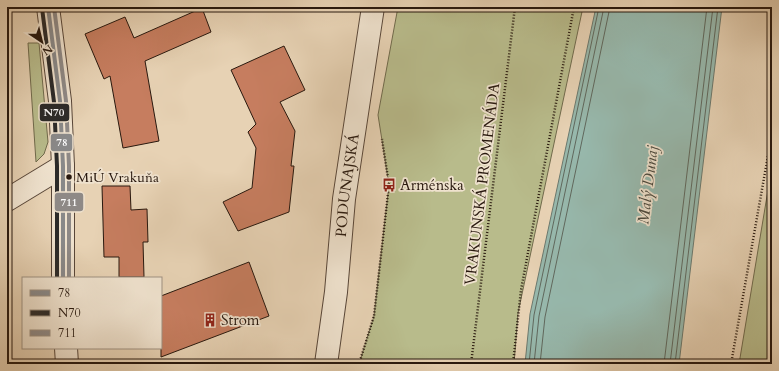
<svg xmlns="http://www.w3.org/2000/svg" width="779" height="371" font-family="Cardo,serif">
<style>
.green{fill:#b8bb8b;stroke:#706a4c}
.water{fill:#97b8ac;stroke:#6b786d}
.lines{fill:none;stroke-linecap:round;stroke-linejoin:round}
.shore{stroke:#60685d;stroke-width:1}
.building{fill:#c67d5f;stroke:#28180e}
.minor-casing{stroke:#584638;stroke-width:24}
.path{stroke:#28180e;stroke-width:2.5;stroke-dasharray:1 2;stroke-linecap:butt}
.minor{stroke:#efe2ce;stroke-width:22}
.bus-1-casing{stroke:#efe2ce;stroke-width:7}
.bus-2-casing{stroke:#efe2ce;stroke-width:7}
.bus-3-casing{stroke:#efe2ce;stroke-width:7}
.bus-1{stroke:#898989;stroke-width:4}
.bus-2{stroke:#2b2a29;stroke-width:4}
.bus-3{stroke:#8e8986;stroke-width:4}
.bus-dot{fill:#28180e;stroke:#efe2ce;stroke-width:1.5}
.labels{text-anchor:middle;stroke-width:3.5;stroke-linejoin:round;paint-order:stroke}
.bus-label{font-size:14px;fill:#28180e;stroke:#efe2ce;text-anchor:start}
.street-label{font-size:15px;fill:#28180e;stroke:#efe2ce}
.poi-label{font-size:15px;fill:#28180e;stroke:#efe2ce;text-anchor:start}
.water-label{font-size:16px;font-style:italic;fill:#49483d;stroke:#efe2ce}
.line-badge{stroke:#efe2ce;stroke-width:1.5}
.badge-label{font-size:11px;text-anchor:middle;font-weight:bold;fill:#fff}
</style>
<rect width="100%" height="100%" fill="#e7d2b4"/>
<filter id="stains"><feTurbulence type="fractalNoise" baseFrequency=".005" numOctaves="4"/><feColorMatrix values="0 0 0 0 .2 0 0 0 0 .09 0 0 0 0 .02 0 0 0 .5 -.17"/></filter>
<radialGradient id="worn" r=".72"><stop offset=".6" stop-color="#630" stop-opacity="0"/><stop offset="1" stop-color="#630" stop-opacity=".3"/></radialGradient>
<!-- green -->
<g class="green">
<polygon points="398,7 583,7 518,313 514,364 359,364 374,316 389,185 378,115"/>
<polygon points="28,43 39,43 48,142 44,154 36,162"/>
<polygon points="772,166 772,364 739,364"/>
</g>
<!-- water -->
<polygon class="water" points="596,7 722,7 679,364 525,364 530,314"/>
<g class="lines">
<!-- shore -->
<g class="shore">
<polyline points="529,364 534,315 599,7"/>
<polyline points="534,364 539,316 604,7"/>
<polyline points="540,364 545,317 610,7"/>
<polyline points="664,364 707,7"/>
<polyline points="670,364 713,7"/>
<polyline points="675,364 718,7"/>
</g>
</g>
<!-- building -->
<g class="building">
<polygon points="202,8 211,32 145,61 159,141 123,148 110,76 104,79 85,34 125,17 134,38"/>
<polygon points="284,46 305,90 280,102 295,131 291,166 294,166 289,212 238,231 223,202 252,188 256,148 248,132 256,124 231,70"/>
<polygon points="102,186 130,186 131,210 147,209 148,242 143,242 144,277 119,277 119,257 104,257"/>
<polygon points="249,262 269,316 161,357 161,296"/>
</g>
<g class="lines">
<!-- minor casing -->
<g class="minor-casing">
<g id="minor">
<polyline points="48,7 60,101 63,166 63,278"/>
<polyline points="7,200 63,166"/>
<polyline points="66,348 67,364"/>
<path id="s1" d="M326,364L336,292L344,199L373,7"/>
</g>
</g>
<!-- path -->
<g class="path">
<polyline points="359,364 374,316 389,185 382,139"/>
<polyline points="471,364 515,7"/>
<polyline points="513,364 521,290 574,7"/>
<polyline points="731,364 772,133"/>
</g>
<!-- minor -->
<use href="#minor" class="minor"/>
<!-- bus-1 casing -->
<g class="bus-1-casing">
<polyline id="bus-1" points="48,7 60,101 63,166 63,278"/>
</g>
<!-- bus-2 casing -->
<g class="bus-2-casing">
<polyline id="bus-2" points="42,8 54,102 57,166 57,278"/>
</g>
<!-- bus-3 casing -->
<g class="bus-3-casing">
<polyline id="bus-3" points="54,7 66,101 69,166 69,278"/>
</g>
<!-- bus-1 -->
<use href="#bus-1" class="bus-1"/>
<!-- bus-2 -->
<use href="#bus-2" class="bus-2"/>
<!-- bus-3 -->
<use href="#bus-3" class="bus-3"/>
</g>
<!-- icons -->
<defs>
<g id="bus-bare" transform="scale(1.08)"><path d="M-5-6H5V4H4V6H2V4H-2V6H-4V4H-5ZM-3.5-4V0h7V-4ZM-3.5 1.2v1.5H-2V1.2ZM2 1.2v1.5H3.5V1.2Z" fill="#8f2418" stroke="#efe2ce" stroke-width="2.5" paint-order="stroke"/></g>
<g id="building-bare" transform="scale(1.08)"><path d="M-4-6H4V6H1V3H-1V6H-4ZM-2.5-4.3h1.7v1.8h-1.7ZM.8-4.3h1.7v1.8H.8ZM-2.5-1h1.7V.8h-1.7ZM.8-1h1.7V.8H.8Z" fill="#8f2418" stroke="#efe2ce" stroke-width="2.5" paint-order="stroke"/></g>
</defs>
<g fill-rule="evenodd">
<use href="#bus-bare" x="389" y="185"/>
<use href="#building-bare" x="210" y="320"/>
</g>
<!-- markers -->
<circle class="bus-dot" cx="69" cy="177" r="3.5"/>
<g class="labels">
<!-- bus labels -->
<g class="bus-label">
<text x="76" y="182">MiÚ Vrakuňa</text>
</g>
<!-- street labels -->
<g class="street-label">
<text transform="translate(482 184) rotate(-83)" y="5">VRAKUNSKÁ PROMENÁDA</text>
<text dy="5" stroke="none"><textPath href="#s1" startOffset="180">PODUNAJSKÁ</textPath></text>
</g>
<!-- poi labels -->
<g class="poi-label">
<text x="400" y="190">Arménska</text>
<text x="221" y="325">Strom</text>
</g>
<!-- water labels -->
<g class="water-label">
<text transform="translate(647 185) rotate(-83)" y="6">Malý Dunaj</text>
</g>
</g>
<g class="line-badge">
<rect x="39" y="103" width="31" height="19" rx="4" fill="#2b2a29"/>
<rect x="50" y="133" width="23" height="19" rx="4" fill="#898989"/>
<rect x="54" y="192" width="30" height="20" rx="4" fill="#8e8986"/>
</g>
<g class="badge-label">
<text x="54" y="116">N70</text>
<text x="62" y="146">78</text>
<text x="69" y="206">711</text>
</g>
<!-- margin -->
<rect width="779" height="371" fill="none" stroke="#e7d2b4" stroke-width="24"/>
<rect x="8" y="8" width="763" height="355" fill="none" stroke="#28180e" stroke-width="2"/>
<rect x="12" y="12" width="755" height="347" fill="none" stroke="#28180e"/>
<!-- legend -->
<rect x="22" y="277" width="140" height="72" fill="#efe2ce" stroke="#9f9181"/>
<rect x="30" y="290" width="20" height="6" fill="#898989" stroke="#9f9181"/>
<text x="58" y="297" font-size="12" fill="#28180e">78</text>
<rect x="30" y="310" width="20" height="6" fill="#2b2a29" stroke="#9f9181"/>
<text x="58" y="317" font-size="12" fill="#28180e">N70</text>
<rect x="30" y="330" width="20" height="6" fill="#8e8986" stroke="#9f9181"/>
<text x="58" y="337" font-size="12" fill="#28180e">711</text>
<!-- north arrow -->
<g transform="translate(42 42) rotate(145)" stroke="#efe2ce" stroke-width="3" paint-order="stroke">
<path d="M0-3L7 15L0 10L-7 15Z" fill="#28180e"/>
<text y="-6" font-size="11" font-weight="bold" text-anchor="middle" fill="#28180e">N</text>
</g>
<rect width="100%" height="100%" filter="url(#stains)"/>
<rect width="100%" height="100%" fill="url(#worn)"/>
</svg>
